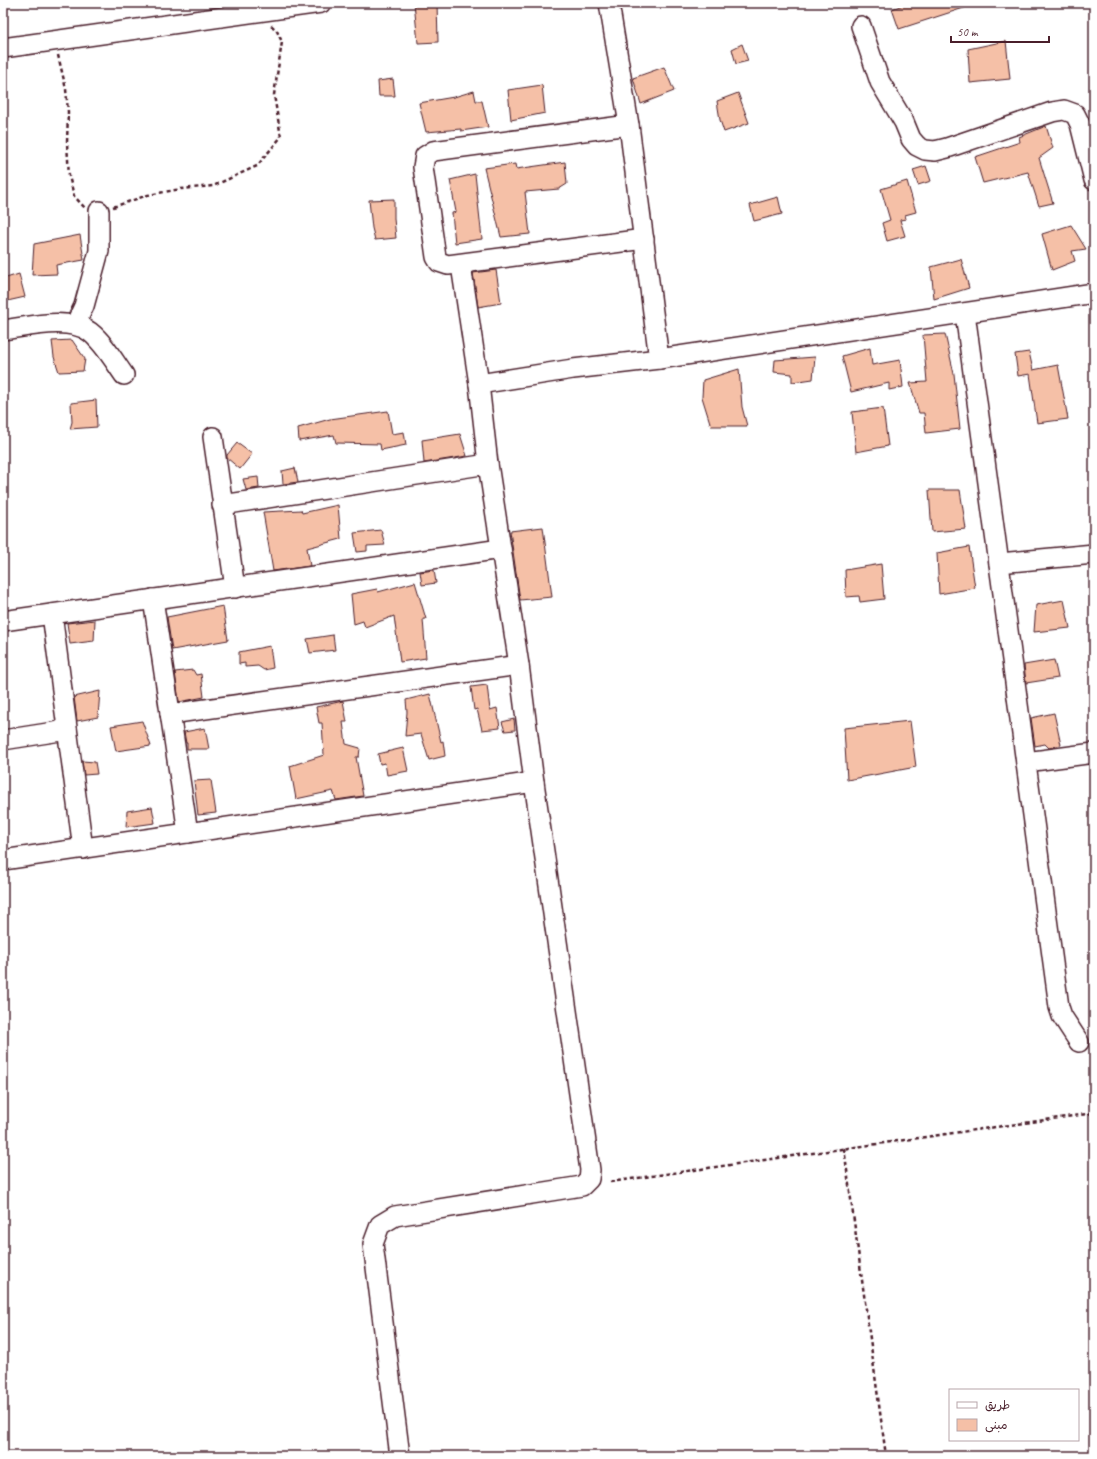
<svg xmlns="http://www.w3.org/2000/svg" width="1097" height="1459" font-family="Caveat,'Playpen Sans Arabic',sans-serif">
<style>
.building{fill:#f5c0a7;stroke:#4a1f2b}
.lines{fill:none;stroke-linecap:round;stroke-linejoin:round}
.minor-casing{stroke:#4a1f2b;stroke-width:22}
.path{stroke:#4a1f2b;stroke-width:2.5;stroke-dasharray:4 3;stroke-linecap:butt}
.minor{stroke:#fff;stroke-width:19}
</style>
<rect width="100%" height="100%" fill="#fff"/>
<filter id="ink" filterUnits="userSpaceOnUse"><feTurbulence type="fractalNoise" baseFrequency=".025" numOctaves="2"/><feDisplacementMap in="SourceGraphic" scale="8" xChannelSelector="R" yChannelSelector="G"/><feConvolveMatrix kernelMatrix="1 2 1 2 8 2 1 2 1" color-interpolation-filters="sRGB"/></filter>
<g filter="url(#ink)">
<!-- building -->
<g class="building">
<polygon points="414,3 437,3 438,42 418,43"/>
<polygon points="908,3 973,3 973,5 899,29 892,9"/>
<polygon points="1006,41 1010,79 970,83 968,49"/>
<polygon points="742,44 748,61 736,64 732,49"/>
<polygon points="664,67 674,91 641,104 633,78"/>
<polygon points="393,79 395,96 379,96 378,81"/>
<polygon points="542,85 545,113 511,120 508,90"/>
<polygon points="474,91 476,101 482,101 488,127 461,131 461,129 426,132 419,103 454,97"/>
<polygon points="738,93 749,123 724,132 720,120 717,101"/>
<polygon points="1046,126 1053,148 1039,158 1053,203 1039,206 1028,172 983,183 975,157 1020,142 1019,137"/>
<polygon points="565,162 567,184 559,189 525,192 530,234 501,237 484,168 515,164 516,169"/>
<polygon points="926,166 931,181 918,185 913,170"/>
<polygon points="475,174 482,239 455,243 452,213 456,212 450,180"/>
<polygon points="907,181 916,212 905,215 906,219 900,220 905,236 887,241 882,223 890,220 881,189"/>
<polygon points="778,197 782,214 754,221 750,205"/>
<polygon points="394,199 394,219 396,238 375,240 372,228 369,200"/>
<polygon points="1071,225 1086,249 1072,251 1075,261 1052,270 1042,234"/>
<polygon points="80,235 84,260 56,265 57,274 32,275 34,244"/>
<polygon points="961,259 969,288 934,299 931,267"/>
<polygon points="496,270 501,303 478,307 473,273"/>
<polygon points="19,274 25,297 3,302 3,279"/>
<polygon points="945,334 954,374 960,429 926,433 924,413 919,413 910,383 927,382 923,335"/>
<polygon points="72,340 85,359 83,371 59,372 54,357 52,341"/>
<polygon points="870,348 872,365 900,360 903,387 889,390 889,383 851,392 842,356"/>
<polygon points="1029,352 1033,370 1058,365 1068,419 1037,423 1030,374 1018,376 1015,354"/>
<polygon points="815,357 813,379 792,382 792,374 774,372 775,360"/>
<polygon points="739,369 742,407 747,426 711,426 702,397 703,380"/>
<polygon points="96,400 97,427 70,429 72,422 71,403"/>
<polygon points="883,408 888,446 856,452 852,412"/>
<polygon points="388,411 392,434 404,432 406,445 381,450 380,444 336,443 334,435 299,441 298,428 330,419"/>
<polygon points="460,434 467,456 424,463 422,440"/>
<polygon points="237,443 252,454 240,469 227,458 227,455"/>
<polygon points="295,468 298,482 283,484 282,471"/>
<polygon points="258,477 259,488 246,490 243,479"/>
<polygon points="929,490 960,490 966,529 932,532"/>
<polygon points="338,505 341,539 307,548 310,566 273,571 263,512 301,510 302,513"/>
<polygon points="543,527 552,597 520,600 510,531"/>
<polygon points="381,530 385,545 367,546 367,551 357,552 354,533"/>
<polygon points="969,547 975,588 939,594 937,553"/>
<polygon points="881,564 884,599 860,602 859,596 846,597 845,570"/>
<polygon points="434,570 436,583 422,585 420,572"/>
<polygon points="415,582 426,619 423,619 426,658 400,662 394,616 365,627 363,621 354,624 351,594 377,589 378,592"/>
<polygon points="1064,600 1070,628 1034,632 1036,605"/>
<polygon points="223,606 228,640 172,650 167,617"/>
<polygon points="95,620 94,641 70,644 67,623"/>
<polygon points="333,635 335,650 310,653 307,639"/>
<polygon points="270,646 273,668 264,670 258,666 245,667 245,663 239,664 239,652"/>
<polygon points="1054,660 1058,678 1026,683 1024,665"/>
<polygon points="193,670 196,675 201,674 204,697 179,702 175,672"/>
<polygon points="487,685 490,710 497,708 500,728 482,730 477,709 474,710 471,687"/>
<polygon points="100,691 98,717 77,721 74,697"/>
<polygon points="430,694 441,742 443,741 445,756 429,760 421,734 405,736 407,712 406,700"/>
<polygon points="343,701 347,722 343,722 346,744 360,748 359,757 356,757 363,796 336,800 333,791 296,799 290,766 324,755 322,723 319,723 316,707"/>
<polygon points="1054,713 1061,745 1049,748 1045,744 1035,746 1031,718"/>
<polygon points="514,719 515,730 505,731 502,722"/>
<polygon points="142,721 151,746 116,751 111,726"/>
<polygon points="910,721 916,767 847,780 844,728"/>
<polygon points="205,728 209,749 187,749 187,743 186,743 184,732"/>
<polygon points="403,748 408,771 387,775 385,763 380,764 378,754"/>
<polygon points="82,761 95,762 97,774 84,775"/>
<polygon points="211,780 216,813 198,815 194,781"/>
<polygon points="152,807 155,823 126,827 127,811"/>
</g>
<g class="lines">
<!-- minor casing -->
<g class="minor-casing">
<g id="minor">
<polyline points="609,3 629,125 659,359"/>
<polyline points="861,26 880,82 904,122 911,139 917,146 925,150 935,151 947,148 1052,112 1064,110 1075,114 1080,124 1094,180"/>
<polyline points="3,48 321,3"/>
<polyline points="629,125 433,151 425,156 423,167 436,257 439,262 448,265 644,239"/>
<polyline points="965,313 1059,1007 1062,1016 1079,1042"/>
<polyline points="75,325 84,306 99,251 99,211"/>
<path d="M3,330C28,327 68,316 90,332C104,343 114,361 124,375"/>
<polyline points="479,384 573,369 659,359 1094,293"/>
<polyline points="213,437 235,588"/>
<polyline points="222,505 488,464"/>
<polyline points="999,563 1094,554"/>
<polyline points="153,599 188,833"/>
<polyline points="52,614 83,849"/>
<polyline points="3,621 501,549"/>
<polyline points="170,714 519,665"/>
<polyline points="3,740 67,730"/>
<polyline points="1026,762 1094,753"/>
<polyline points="3,860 534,782"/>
<polyline points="400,1456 373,1244 380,1225 395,1216 582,1186 589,1179 590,1170 534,782 519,665 488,464 479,384 461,265"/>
</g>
</g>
<!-- path -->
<g class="path">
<polyline points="58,55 66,89 68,112 67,143 69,176 74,196 85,208"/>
<polyline points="113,207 148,195 181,189 213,186 257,166 281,137 274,95 282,42 277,31 271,25"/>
<polyline points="844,1148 886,1456"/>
<polyline points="610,1182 1094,1113"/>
</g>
<!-- minor -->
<use href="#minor" class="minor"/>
</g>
</g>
<!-- margin -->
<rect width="1097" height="1459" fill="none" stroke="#fff" stroke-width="16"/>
<rect x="8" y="8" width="1081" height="1443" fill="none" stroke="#4a1f2b" stroke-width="1.5" filter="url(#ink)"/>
<!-- legend -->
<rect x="949" y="1389" width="130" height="52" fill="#ffffff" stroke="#b7a5aa"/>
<rect x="957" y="1402" width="20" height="6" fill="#ffffff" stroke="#b7a5aa"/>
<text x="985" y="1409" font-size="12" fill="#4a1f2b">طريق</text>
<rect x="957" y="1419" width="20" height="12" fill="#f5c0a7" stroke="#b7a5aa"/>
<text x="985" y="1429" font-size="12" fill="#4a1f2b">مبنى</text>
<!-- scale -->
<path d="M951 36v6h98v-6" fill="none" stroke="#4a1f2b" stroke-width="2"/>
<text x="957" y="36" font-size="12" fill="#4a1f2b" stroke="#ffffff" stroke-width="3" paint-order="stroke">50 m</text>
</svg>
